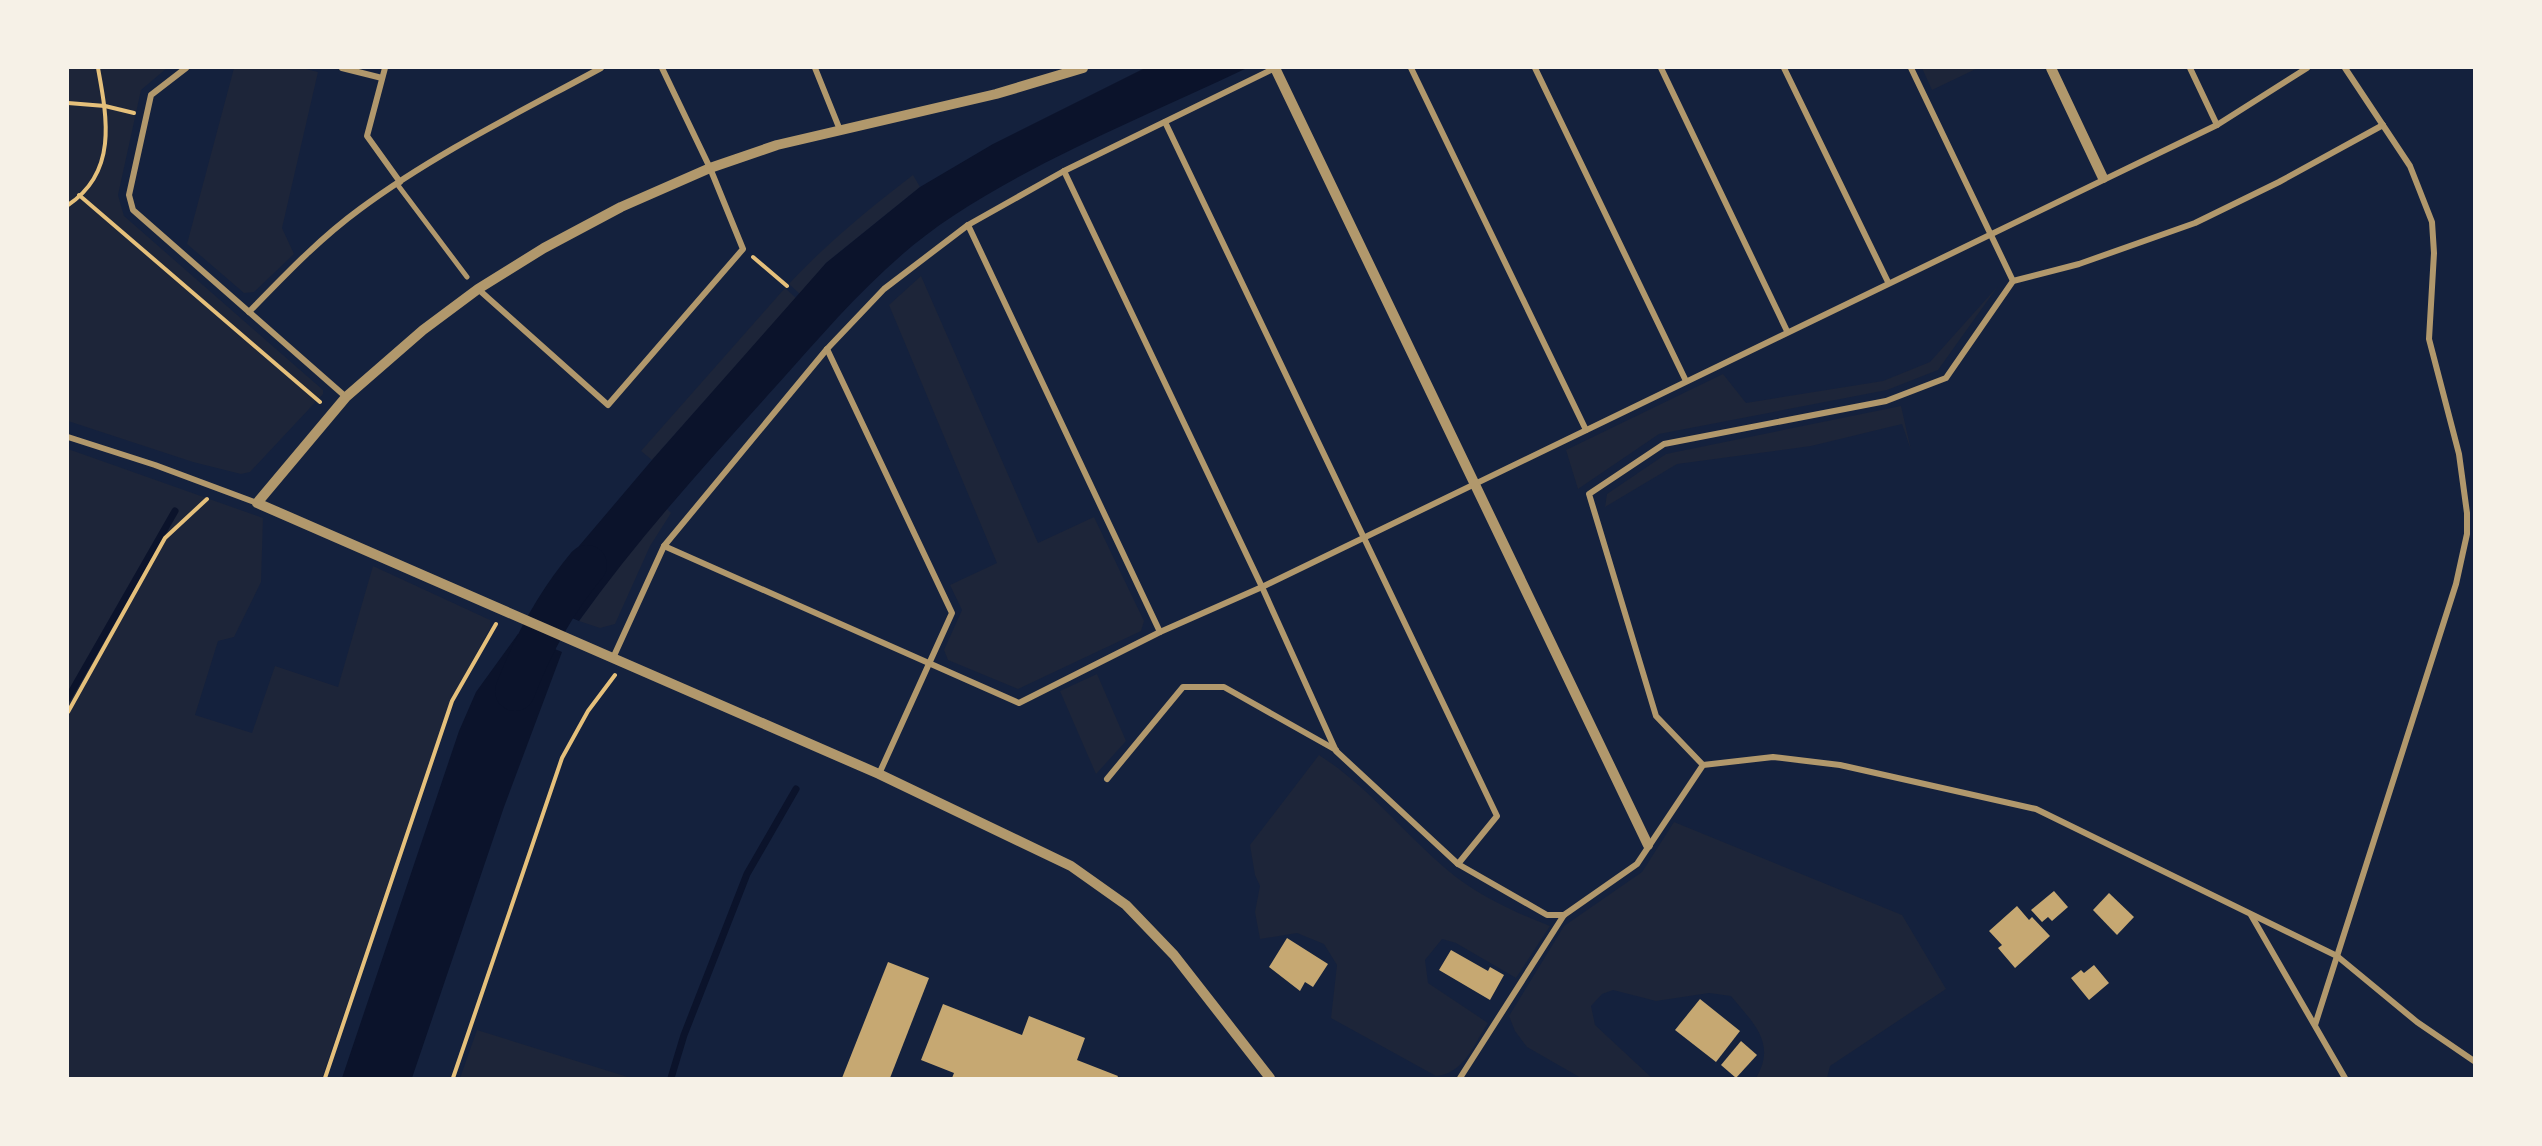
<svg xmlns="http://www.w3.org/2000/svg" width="2542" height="1146" font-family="'Asap Condensed',sans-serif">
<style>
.green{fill:#1d2539}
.water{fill:#0b132b}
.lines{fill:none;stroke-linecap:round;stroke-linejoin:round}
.stream{stroke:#0b132b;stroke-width:7}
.river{stroke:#0b132b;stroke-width:40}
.building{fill:#c6a872}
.path{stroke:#e5c07b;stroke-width:4}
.pedestrian{stroke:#b1986c;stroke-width:5}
.minor{stroke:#b1986c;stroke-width:6}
.tertiary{stroke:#b1986c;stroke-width:10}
</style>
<rect width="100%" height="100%" fill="#14213d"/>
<!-- green -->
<g class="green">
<polygon points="68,68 167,68 141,90 118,195 124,216 323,390 323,394 250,472 241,474 193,462 68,421"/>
<polygon points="234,68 302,68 318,72 282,228 294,254 254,292 244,293 187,244"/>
<polygon points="1922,68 1978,68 1932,90"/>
<path d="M913,175L920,187L826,263L800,294L789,284C827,243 869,209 913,175Z"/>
<polygon points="921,276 1038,543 1094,517 1144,621 1141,631 1018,689 948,660 944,650 962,610 950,585 997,563 889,305"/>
<polygon points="1998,286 1938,370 1887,390 1659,434 1578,489 1566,450 1723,374 1746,403 1883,381 1930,362"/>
<polygon points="785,288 796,298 652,460 641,451"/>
<polygon points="1901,406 1911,450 1902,424 1811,446 1677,464 1605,507 1607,494 1666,454"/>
<polygon points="68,449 263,518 261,582 234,637 218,641 195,715 252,733 275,666 338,687 373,566 490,620 490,628 447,710 322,1078 68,1078 68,704 91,664 80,672 68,694"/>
<polygon points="666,508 671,513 650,546 615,624 600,628 579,621 621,563"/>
<polygon points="1097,674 1126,741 1096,774 1060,691"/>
<path d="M1319,755C1371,788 1408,839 1456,877C1483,898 1519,914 1550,926L1516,978L1456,943L1442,939L1425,960L1428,983L1488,1023C1474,1044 1464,1074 1436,1076L1331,1018L1337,965L1324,944L1297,933L1260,939L1255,912L1260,886L1255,875L1250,845Z"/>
<path d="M1674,822L1902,915L1946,989L1830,1066L1827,1078H1756C1777,1043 1753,1023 1731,996L1709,993L1656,1001L1613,990L1602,994L1591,1006L1595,1025L1652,1078H1581L1527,1047L1515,1031L1509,1016L1564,926L1642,872Z"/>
<polygon points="477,1030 631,1078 460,1078"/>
</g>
<!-- water -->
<g class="water">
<path d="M1145,68H1247C1149,115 1044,156 953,216C884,261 831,325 777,385C708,462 639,537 579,621L536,603L568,559L652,460L826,263L920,187L993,144Z"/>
<polygon points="518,634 562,652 504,807 412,1078 342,1078 459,731 476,692"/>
</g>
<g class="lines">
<!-- stream -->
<g class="stream">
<polyline points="68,698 175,511"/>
<polyline points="671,1078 684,1035 747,874 796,789"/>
</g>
<!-- river -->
<path class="river" d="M515,691C533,644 555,603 587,565"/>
</g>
<!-- building -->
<g class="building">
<polygon points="2054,891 2068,907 2052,921 2048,917 2042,922 2031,910"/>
<polygon points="2109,893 2134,917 2117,935 2093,910"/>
<polygon points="2017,906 2029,920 2032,917 2050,936 2015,968 1998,948 2002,945 1989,931"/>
<polygon points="1287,938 1328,964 1313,987 1305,982 1300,991 1269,967"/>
<polygon points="1451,950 1488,971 1490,967 1504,975 1490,1000 1439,970"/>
<polygon points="888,962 929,978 890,1078 842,1078"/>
<polygon points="2094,965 2109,983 2089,1000 2071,978 2081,970 2084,973"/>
<polygon points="1700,999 1740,1031 1716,1062 1675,1030"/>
<polygon points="943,1004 1022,1035 1029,1016 1085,1038 1077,1060 1118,1076 1117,1078 952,1078 954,1073 921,1060"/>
<polygon points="1741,1041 1757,1055 1736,1078 1721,1065"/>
</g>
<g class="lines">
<!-- path -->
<g class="path">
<polyline points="68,103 105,106 134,113"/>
<polyline points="79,195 320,402"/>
<path d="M68,205C118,172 107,117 98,68"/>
<polyline points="753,257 787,286"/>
<polyline points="68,712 165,538 207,499"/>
<polyline points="325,1078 452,701 496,624"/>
<polyline points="453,1078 562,758 588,711 615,675"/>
</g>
<!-- pedestrian -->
<polyline class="pedestrian" points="397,184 467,277"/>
<!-- minor -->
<g class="minor">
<polyline points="186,68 151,95 129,195 133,210 346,397"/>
<polyline points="342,68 382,78"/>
<polyline points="385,68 367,136 400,182"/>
<polyline points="815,68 840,130"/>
<polyline points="1411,68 1586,430"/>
<polyline points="1535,68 1686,381"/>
<polyline points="1661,68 1787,331"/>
<polyline points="1784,68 1888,282"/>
<polyline points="1911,68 2013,281"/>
<polyline points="2190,68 2217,125"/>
<polyline points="1165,122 1497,816 1458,864"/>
<polyline points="1064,171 1262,587 1336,751 1458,864 1547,915 1564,915"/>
<polyline points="968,225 1160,632"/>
<polyline points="478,289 608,405 743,249 710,168 662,68"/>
<path d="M249,312C284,276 319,239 360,209C434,154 520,112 601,68"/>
<polyline points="827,349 952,613 879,774"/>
<polyline points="68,437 155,465 257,503"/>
<polyline points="664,546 1019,703 1160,632 1262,587 2217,125 2307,68"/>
<polyline points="613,658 664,546 827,349 884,289 968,225 1064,171 1275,68"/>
<polyline points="1703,765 1656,716 1589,494 1664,444 1886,401 1946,378 2013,281 2079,264 2195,223 2279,182 2383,125"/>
<polyline points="1107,779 1183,687 1224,687 1336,750"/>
<polyline points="2251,915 2345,1078"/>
<polyline points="2315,1025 2456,584 2467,534 2467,513 2459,454 2429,339 2434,253 2432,222 2410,166 2345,68"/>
<polyline points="1460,1078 1564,915 1637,864 1703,765 1773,757 1840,765 2036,809 2337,956 2417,1022 2474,1061"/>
</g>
<!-- tertiary -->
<g class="tertiary">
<polyline points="1083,68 996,94 777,145 710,168 621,207 544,248 478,289 423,330 346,397 257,503 879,774 1071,866 1126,905 1174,955 1270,1078"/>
<polyline points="1275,68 1648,845"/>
<polyline points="2051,68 2103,178"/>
</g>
</g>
<!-- border -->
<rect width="2542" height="1146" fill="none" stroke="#f6f1e7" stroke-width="138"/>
</svg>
